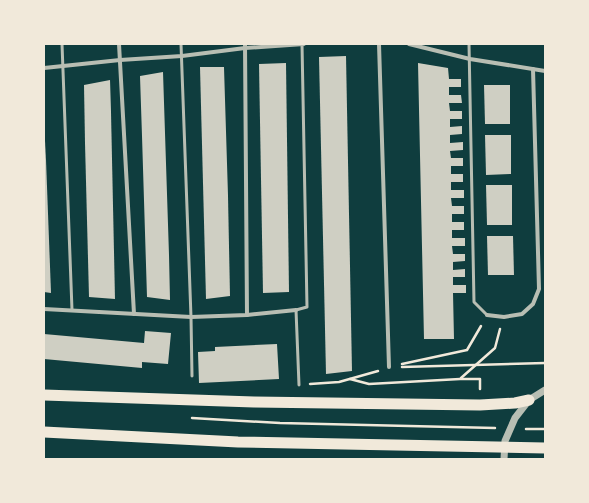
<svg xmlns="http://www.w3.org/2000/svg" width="589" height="503" font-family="'IBM Plex Sans',sans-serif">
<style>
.building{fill:#cfcfc3}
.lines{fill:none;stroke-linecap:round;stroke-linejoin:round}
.path{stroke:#f1e9da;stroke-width:2.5}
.service{stroke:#b8beb3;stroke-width:3}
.minor{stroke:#b8beb3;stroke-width:4}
.tertiary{stroke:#b8beb3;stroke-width:7}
.trunk{stroke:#f1e9da;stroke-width:11}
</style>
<rect width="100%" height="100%" fill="#0f3d3e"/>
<!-- building -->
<g class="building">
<polygon points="346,56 352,371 326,374 319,57"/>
<polygon points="286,63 289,292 263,293 259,64"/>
<polygon points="418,63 448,68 449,79 461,79 461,87 449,87 449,95 461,95 462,103 449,103 450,111 462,111 462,119 450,119 450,127 462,126 462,134 450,135 450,143 463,142 463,150 450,151 451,158 463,158 463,166 451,166 451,174 463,174 463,182 451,182 451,190 464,190 464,198 451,198 452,206 464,206 464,214 452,214 452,222 464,222 464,230 452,230 452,238 465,238 465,246 452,246 453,254 465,254 465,261 453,262 453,270 465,269 465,277 453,277 453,285 466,285 466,293 453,293 454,339 424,339"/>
<polygon points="200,67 224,67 228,196 230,296 206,299"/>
<polygon points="163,72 169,255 170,300 147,297 142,136 140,76"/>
<polygon points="110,80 111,112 115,299 89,297 85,143 84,85"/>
<polygon points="484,85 510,85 510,124 485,124"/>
<polygon points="485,135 511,135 511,174 486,175"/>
<polygon points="44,141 45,141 46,160 51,293 44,292"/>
<polygon points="486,185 512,185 512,225 487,225"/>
<polygon points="487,236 513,236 514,275 488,275"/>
<polygon points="145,331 171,333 168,364 142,362 142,368 44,359 44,334 144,343"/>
<polygon points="277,344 279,379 199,383 198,352 215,351 215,347"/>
</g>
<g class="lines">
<!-- path -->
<g class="path">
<polyline points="402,364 467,350 481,326"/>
<polyline points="402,367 545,363"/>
<polyline points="461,378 495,348 500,329"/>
<polyline points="350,379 369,384 460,379 480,379 480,389"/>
<polyline points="310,384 339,382 378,371"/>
<polyline points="192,418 280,423 495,428"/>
<polyline points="526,429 545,429"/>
</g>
<!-- service -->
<g class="service">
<polyline points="62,44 72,310"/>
<polyline points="181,44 191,317 192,376"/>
<polyline points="469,44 474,302 487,315"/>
<polyline points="299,385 296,310 307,307 302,44"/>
</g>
<!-- minor -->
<g class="minor">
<polyline points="119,44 134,314"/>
<polyline points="245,44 247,315"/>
<polyline points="379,44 389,367"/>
<polyline points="409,44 470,59 545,71"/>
<polyline points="44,68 120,60 182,56 245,48 304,44"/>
<polyline points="44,309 191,317 247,315 296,310"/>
<polyline points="487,315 504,317 522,314 533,304 539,289 533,69"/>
</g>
<!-- tertiary -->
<polyline class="tertiary" points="504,459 505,441 515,418 529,400 545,390"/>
<!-- trunk -->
<g class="trunk">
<polyline points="44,395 254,402 480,405 515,403 529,400"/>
<polyline points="44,432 238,442 545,448"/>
</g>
</g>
<!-- border -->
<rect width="589" height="503" fill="none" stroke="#f1e9da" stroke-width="90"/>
</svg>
